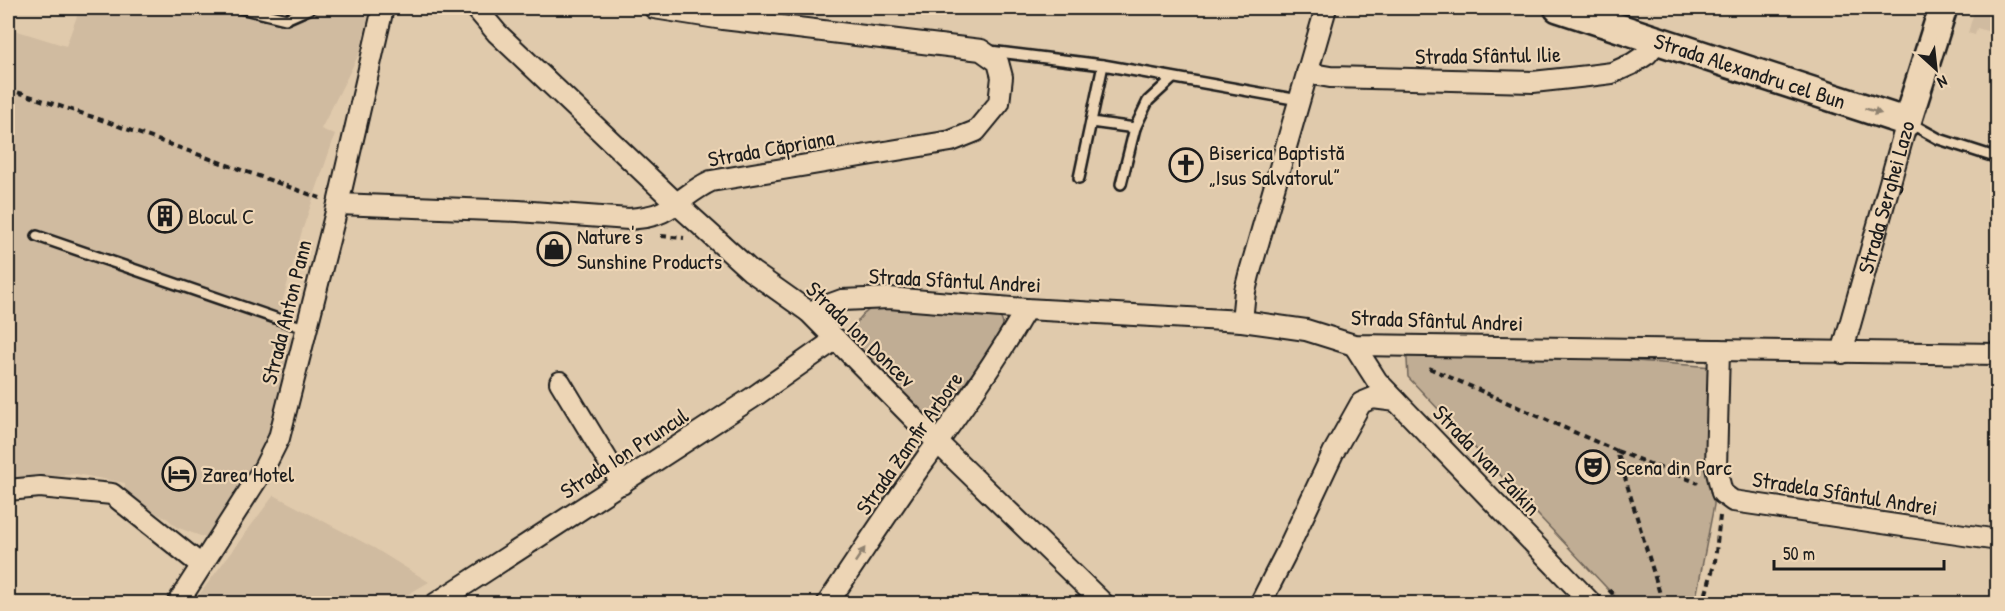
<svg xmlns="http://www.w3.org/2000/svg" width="2005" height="611" font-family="'Patrick Hand',sans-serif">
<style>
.built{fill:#d0bba0}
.green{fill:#c0ad94;stroke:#6e6458;stroke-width:1.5}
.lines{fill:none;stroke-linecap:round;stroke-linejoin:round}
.lane-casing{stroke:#1c1c1c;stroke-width:14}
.street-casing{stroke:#1c1c1c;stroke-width:24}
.secondary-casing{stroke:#1c1c1c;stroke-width:32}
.path{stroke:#1c1c1c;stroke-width:4;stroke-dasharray:6 4.5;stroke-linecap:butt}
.lane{stroke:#edd5b5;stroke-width:9}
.street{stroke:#edd5b5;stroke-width:20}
.secondary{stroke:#edd5b5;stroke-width:27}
.oneway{fill:#8f8270}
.labels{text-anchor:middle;stroke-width:4.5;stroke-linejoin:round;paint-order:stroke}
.street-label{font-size:22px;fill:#1c1c1c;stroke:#edd5b5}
.poi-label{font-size:22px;fill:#1c1c1c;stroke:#edd5b5;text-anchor:start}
</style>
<rect width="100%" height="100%" fill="#e0caac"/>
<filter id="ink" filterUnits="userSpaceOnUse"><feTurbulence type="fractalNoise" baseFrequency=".0167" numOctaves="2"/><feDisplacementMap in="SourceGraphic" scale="12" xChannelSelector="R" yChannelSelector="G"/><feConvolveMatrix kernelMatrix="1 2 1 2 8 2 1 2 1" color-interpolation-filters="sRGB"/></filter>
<g filter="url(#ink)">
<!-- built -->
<g class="built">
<polygon points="80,8 370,8 360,52 321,129 335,135 302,231 282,303 281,326 294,341 280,401 268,437 236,494 206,538 176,527 168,519 130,501 125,495 125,483 76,474 8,480 8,28 66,46"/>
<polygon points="1975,8 1997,8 1997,34 1977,28 1975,35 1968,33"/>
<polygon points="274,495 374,548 429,582 393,603 193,603"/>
</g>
<!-- green -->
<g class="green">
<path d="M881,304L999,315C1001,319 1004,323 1003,328C999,346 960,393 948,411C940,416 933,417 923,414L855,345C849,325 862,311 881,304Z"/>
<polygon points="1406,343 1713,367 1714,505 1695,603 1621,603 1408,377"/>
</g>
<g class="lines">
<!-- lane casing -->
<g class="lane-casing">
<g id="lane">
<polyline points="240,8 286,19 311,8"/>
<polyline points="990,51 1103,65 1299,100"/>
<polyline points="1091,122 1135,128"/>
<polyline points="1910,123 1939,139 1998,158"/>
<polyline points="1079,178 1103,65"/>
<polyline points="1121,184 1135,128 1148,101 1173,78"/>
<polyline points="37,236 307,329"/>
</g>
</g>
<!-- street casing -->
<g class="street-casing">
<g id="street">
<polyline points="476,8 497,33 676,203 751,271 809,312 938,443 1104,604"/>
<polyline points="1307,73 1330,77 1533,82 1588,76 1612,73 1632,64 1647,54 1659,40"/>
<path d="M338,204L518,211L629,219C641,218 652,217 662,212C680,203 693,189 711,181L951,141L976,131L999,103L1002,77L998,62L981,50L723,19L654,8"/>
<polyline points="809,312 842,300 889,298 1026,309 1242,321 1306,330 1354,345 1998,354"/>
<polyline points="1242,321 1245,291 1249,275 1326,8"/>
<polyline points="1354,345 1377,381 1592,604"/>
<polyline points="1719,350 1716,468 1722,493 1733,501 1998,540"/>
<path id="s1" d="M1842,353L1907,122"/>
<polyline points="560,382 622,484"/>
<polyline points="8,490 40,487 112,494 201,565"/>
<polyline points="177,604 264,468 279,438 338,204 383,8"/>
<polyline points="435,604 752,398 836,339"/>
<path d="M827,604C860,556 891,507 925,460C961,410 995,363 1026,309"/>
<polyline points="1260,604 1285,555 1333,453 1361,403 1373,398 1396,401"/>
</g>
</g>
<!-- secondary casing -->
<g class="secondary-casing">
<g id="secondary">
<path id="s2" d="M1558,8L1907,122L1943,8"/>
</g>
</g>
<!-- path -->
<g class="path">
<polyline points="8,89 93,117 320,198"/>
<polyline points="661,236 684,238"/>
<polyline points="1429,368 1617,451 1663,604"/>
<polyline points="1617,451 1698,483"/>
<polyline points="1609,590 1622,604"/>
<polyline points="404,604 416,596"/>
<polyline points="1703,604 1715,561 1720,516"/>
</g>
<!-- lane -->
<use href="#lane" class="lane"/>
<!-- street -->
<use href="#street" class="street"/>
<!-- secondary -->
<use href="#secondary" class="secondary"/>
</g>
<!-- one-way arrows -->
<defs><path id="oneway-solid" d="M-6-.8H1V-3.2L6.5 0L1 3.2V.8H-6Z" transform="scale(1.5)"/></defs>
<g class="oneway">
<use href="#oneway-solid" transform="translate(1873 111) rotate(18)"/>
<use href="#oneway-solid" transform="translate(860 555) rotate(-56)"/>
</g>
</g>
<!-- icons -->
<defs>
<g id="church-ring" transform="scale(1.725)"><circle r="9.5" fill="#edd5b5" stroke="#1c1c1c" stroke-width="1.5"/><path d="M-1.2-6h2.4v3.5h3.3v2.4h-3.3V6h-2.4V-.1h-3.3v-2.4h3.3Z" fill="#1c1c1c"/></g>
<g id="building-ring" transform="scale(1.725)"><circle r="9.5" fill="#edd5b5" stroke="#1c1c1c" stroke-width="1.5"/><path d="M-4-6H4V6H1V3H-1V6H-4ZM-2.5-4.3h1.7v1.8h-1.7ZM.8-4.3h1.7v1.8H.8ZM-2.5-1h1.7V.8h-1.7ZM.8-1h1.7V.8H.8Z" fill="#1c1c1c"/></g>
<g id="shop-ring" transform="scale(1.725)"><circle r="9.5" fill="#edd5b5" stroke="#1c1c1c" stroke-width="1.5"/><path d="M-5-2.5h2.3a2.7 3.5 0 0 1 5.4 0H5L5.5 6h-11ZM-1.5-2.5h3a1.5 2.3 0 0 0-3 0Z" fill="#1c1c1c"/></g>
<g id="theatre-ring" transform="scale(1.725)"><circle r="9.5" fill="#edd5b5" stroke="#1c1c1c" stroke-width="1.5"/><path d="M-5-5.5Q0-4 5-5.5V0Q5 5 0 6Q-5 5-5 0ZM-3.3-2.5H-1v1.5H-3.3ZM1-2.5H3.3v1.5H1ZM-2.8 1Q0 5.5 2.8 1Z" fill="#1c1c1c"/></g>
<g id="hotel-ring" transform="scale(1.725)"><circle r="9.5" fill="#edd5b5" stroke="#1c1c1c" stroke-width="1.5"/><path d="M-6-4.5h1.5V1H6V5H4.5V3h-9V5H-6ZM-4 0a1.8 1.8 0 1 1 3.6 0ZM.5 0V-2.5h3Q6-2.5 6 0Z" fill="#1c1c1c"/></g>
</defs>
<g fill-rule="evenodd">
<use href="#church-ring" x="1186" y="165"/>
<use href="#building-ring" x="165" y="216"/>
<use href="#shop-ring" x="554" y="249"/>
<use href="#theatre-ring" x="1593" y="467"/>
<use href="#hotel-ring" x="179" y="474"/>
</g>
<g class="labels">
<!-- street labels -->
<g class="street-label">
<text transform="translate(1488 55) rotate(-1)" y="8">Strada Sfântul Ilie</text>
<text dy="8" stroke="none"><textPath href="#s2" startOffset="202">Strada Alexandru cel Bun</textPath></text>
<text transform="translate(771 148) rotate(-10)" y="8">Strada Căpriana</text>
<text dy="8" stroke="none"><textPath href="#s1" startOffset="162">Strada Serghei Lazo</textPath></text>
<text transform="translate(955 280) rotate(3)" y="8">Strada Sfântul Andrei</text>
<text transform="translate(286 312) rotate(-76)" y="8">Strada Anton Pann</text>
<text transform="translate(1437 320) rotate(2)" y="8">Strada Sfântul Andrei</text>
<text transform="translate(861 334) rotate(44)" y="8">Strada Ion Doncev</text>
<text transform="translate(909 443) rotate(-55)" y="8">Strada Zamfir Arbore</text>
<text transform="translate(624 453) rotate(-33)" y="8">Strada Ion Pruncul</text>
<text transform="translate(1487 460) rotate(46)" y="8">Strada Ivan Zaikin</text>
<text transform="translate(1845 493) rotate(9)" y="8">Stradela Sfântul Andrei</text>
</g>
<!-- poi labels -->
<g class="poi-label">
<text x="1209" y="160">Biserica Baptistă<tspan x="1209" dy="25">„Isus Salvatorul”</tspan></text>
<text x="188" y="224">Blocul C</text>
<text x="577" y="244">Nature's<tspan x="577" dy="25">Sunshine Products</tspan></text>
<text x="1616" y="475">Scena din Parc</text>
<text x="202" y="482">Zarea Hotel</text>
</g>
</g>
<!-- margin -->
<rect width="2005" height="611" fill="none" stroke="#edd5b5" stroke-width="30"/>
<rect x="15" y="15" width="1975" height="581" fill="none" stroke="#1c1c1c" stroke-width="2" filter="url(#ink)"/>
<!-- north arrow -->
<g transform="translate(1936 69) rotate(153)" stroke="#edd5b5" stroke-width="4.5" paint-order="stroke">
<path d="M0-4.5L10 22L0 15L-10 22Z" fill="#1c1c1c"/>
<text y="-9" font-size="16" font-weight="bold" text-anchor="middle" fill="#1c1c1c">N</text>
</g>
<!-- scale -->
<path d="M1774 560v9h170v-9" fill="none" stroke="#1c1c1c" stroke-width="3"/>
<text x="1783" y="560" font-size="18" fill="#1c1c1c" stroke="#edd5b5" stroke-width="4.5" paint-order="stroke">50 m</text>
</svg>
